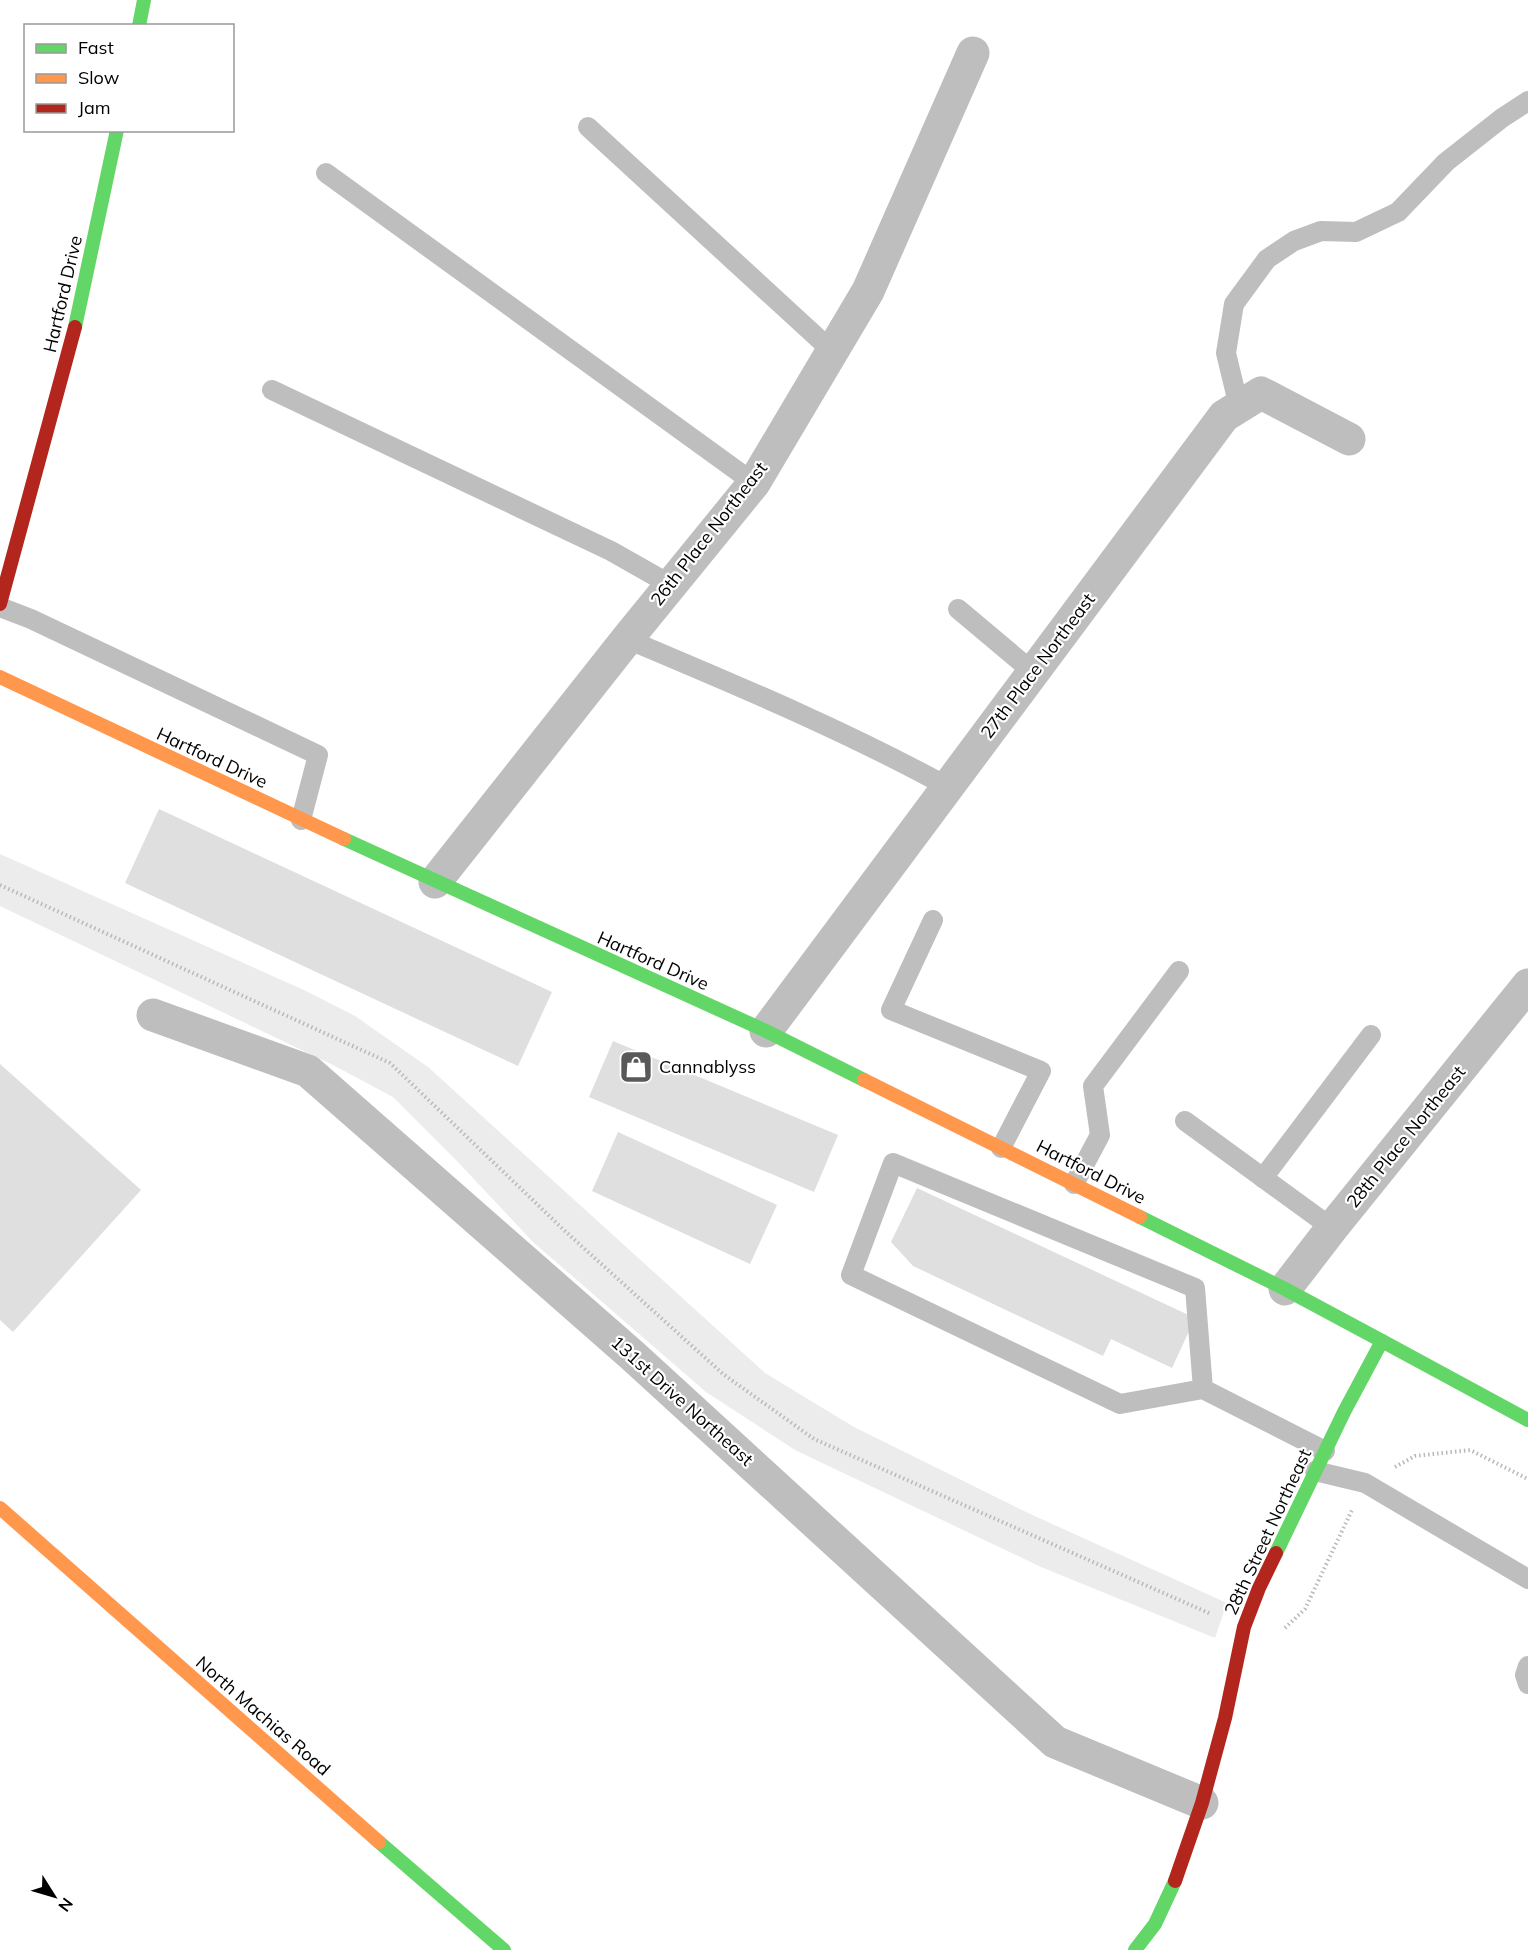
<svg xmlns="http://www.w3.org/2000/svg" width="1528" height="1950" font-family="Mulish,sans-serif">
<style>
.green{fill:#ececec}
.building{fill:#dfdfdf}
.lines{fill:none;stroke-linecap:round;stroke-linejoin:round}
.path{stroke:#b9b9b9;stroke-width:4;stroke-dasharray:1.5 3;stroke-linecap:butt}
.lane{stroke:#bebebe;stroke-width:20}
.street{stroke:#bebebe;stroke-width:33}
.fast{stroke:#63d668;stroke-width:14}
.slow{stroke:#ff974d;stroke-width:14}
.jam{stroke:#b3261e;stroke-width:14}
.labels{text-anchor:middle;stroke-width:4.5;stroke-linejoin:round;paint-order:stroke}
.street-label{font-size:18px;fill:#000;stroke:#fff}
.poi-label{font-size:18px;fill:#000;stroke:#fff;text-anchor:start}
</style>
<rect width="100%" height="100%" fill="#fff"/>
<!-- green -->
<polygon class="green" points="0,854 304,990 355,1016 428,1067 765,1373 854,1427 1028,1513 1227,1603 1215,1638 1041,1567 795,1450 706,1392 533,1242 456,1160 393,1097 331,1064 0,906"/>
<!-- building -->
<g class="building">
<polygon points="159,809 552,992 518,1066 125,883"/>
<polygon points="613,1041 838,1135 814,1192 589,1097"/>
<polygon points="0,1064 141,1190 13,1332 0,1320"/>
<polygon points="618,1132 777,1205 750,1264 592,1191"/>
<polygon points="917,1188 1195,1318 1172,1368 1111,1339 1103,1356 913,1266 891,1242"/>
</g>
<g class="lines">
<!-- path -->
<g class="path">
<polyline points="0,885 390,1063 566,1232 723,1374 814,1439 1211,1614"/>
<polyline points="1395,1467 1415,1456 1470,1450 1528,1479"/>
<polyline points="1285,1628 1305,1609 1352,1510"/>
</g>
<!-- lane -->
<g class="lane">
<polyline points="588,127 832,351"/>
<polyline points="326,173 754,483"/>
<polyline points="272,390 611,551 671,585"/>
<polyline points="1239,407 1226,353 1234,304 1267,259 1294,241 1321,231 1356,232 1398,212 1446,162 1502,118 1528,101"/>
<polyline points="0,607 31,619 318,755 301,820"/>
<polyline points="958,609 1033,672"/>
<path d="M627,639C736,685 844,730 948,787"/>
<polyline points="933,920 891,1010 1041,1071 1001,1148"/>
<polyline points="1185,1121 1332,1228"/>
<polyline points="1263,1178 1371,1035"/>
<polyline points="1074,1184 1100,1135 1093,1086 1179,971"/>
<polyline points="1203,1389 1195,1288 893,1163 851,1275 1120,1404 1203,1389 1325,1451"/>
<polyline points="1315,1471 1365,1483 1528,1579"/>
<polyline points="1528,1666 1525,1675 1528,1684"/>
</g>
<!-- street -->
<g class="street">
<polyline points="435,882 627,639 754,483 868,291 973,53"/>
<polyline points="153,1015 308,1071 633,1356 1055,1742 1202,1803"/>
<polyline points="766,1031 1224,416 1261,393 1349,439"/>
<polyline points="1285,1289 1332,1228 1528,985"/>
</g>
<!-- fast -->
<g class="fast">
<polyline points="139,26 144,0"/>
<polyline points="75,327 117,130"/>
<polyline points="344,839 766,1031 864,1080"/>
<polyline points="1140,1217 1285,1289 1382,1341 1344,1412 1276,1553"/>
<polyline points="1382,1341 1528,1420"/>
<polyline points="379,1842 504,1950"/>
<polyline points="1135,1950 1155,1924 1175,1881"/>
</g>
<!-- slow -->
<g class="slow">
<polyline points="0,677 344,839"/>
<polyline points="864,1080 1140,1217"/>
<polyline points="0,1508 379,1842"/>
</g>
<!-- jam -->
<g class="jam">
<polyline points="0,604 75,327"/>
<polyline points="1175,1881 1202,1803 1225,1718 1244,1627 1259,1588 1276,1553"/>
</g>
</g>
<!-- icons -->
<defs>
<g id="shop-square" transform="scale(1.725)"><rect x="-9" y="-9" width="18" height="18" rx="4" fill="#595959" stroke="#fff"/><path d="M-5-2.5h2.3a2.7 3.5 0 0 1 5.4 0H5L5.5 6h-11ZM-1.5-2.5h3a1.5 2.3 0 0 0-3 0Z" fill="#fff"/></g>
</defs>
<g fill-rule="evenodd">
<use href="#shop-square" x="636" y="1067"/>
</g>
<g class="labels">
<!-- street labels -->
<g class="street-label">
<text transform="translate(63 294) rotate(-77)" y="6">Hartford Drive</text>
<text transform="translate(709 534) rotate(-52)" y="6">26th Place Northeast</text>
<text transform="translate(1038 666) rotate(-53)" y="6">27th Place Northeast</text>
<text transform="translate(212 758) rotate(25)" y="6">Hartford Drive</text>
<text transform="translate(653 961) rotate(24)" y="6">Hartford Drive</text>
<text transform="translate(1406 1137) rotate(-51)" y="6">28th Place Northeast</text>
<text transform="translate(1091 1172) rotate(27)" y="6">Hartford Drive</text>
<text transform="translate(682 1401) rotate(42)" y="6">131st Drive Northeast</text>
<text transform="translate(1268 1532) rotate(-65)" y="6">28th Street Northeast</text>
<text transform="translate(263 1716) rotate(41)" y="6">North Machias Road</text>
</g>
<!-- poi labels -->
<g class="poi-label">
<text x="659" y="1073">Cannablyss</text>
</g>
</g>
<!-- legend -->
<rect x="24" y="24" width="210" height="108" fill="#ffffff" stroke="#999999" stroke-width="1.5"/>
<rect x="36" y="44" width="30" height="9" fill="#63d668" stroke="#999999" stroke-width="1.5"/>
<text x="78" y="54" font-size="18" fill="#000000">Fast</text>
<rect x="36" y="74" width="30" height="9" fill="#ff974d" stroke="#999999" stroke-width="1.5"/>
<text x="78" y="84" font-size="18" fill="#000000">Slow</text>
<rect x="36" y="104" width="30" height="9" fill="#b3261e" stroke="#999999" stroke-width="1.5"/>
<text x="78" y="114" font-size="18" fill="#000000">Jam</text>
<!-- north arrow -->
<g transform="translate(54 1896) rotate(127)" stroke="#ffffff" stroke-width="4.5" paint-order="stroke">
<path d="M0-4.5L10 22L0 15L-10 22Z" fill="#000000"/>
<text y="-9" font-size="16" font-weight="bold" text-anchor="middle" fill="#000000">N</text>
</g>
</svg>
